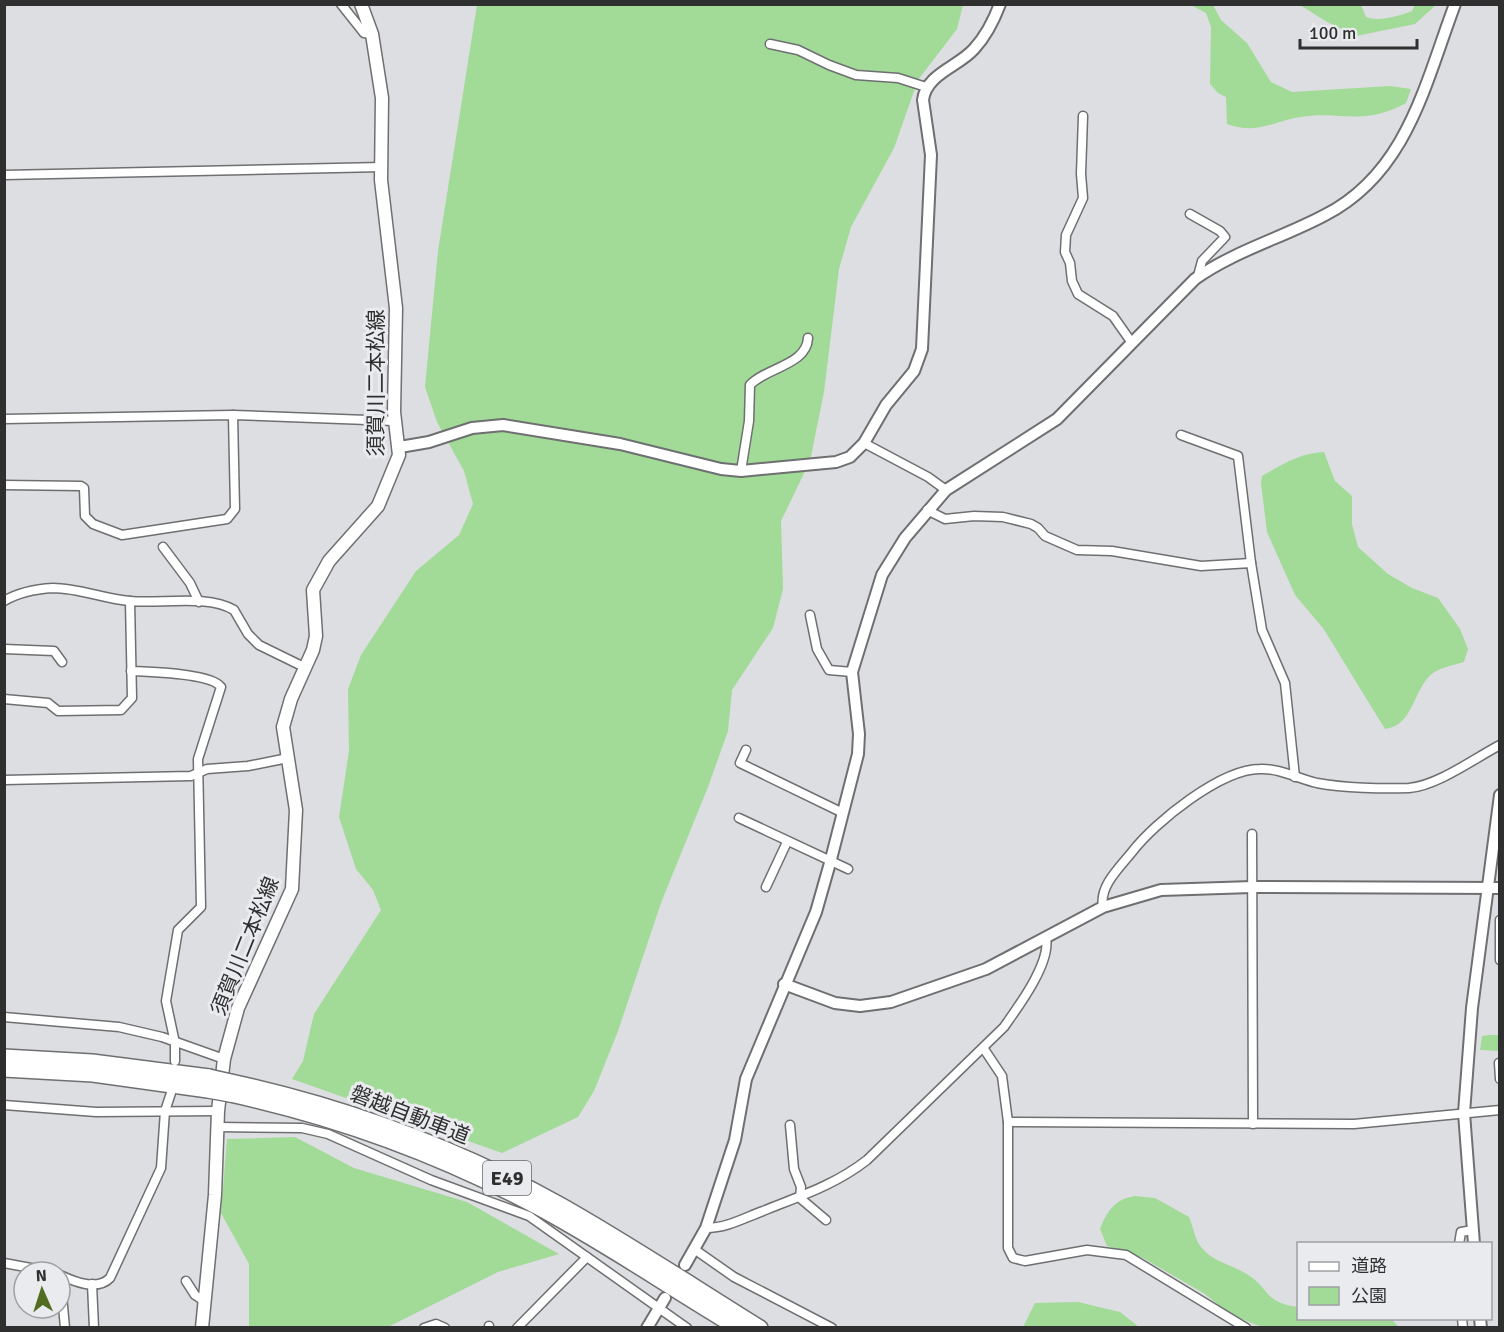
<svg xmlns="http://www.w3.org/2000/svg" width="1504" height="1332" font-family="Signika,'Noto Sans JP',sans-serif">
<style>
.green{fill:#a2da97}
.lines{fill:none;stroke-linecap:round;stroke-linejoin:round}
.minor-casing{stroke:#6e6f71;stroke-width:11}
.tertiary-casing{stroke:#6e6f71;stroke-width:14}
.secondary-casing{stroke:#6e6f71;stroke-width:15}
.motorway-casing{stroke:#6e6f71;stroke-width:18}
.minor{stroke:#fff;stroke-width:8}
.tertiary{stroke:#fff;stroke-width:10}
.secondary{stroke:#fff;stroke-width:12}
.motorway{stroke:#fff;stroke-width:15}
.motorway-bridge-casing{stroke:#6e6f71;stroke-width:18;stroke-linecap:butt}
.motorway-bridge{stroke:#fff;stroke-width:15}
.labels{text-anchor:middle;stroke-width:6;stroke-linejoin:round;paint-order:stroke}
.shield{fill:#eaebee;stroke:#676769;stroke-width:1.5}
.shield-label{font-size:20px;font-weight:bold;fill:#2f2f30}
.street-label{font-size:21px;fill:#2f2f30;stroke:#eaebee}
</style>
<rect width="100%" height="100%" fill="#dddee1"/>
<!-- green -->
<g class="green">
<polygon points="477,5 963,5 957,29 918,80 894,148 851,227 839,269 824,392 810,461 781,521 783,589 773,628 732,690 728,731 708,787 661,903 618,1031 594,1091 578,1117 502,1153 292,1079 303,1061 314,1014 381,910 373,890 356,869 339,817 349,751 348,689 361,655 416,571 459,535 473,504 464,471 437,422 425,387 438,251"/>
<path d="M1191,5H1213L1221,20L1247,43L1271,82L1292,92L1390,86L1411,89L1406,103C1363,127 1341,110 1300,117C1271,122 1257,135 1227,124L1226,97L1218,93L1210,84L1211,27L1206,13Z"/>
<path d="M1300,5H1361L1366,17C1378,22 1400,16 1412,11L1415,5H1436L1415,24L1356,36L1327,22Z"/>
<path d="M1324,452L1335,481L1352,496V524L1358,547L1388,574L1412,588L1438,598L1460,629L1468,649L1464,662C1454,665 1441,667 1433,673C1413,688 1414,726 1385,729L1323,628L1295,595L1267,532L1261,483L1262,476C1283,464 1300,453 1324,452Z"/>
<polygon points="1489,1035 1499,1035 1499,1051 1480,1050 1482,1036"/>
<polygon points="295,1137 354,1168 467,1202 559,1254 498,1272 388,1327 249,1327 249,1264 221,1213 227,1139"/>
<path d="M1135,1196L1155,1198L1189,1217C1193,1226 1195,1240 1201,1247C1213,1262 1230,1264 1245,1273C1270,1287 1263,1303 1298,1307V1318L1391,1319L1399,1327L1267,1328L1254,1324L1230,1314L1205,1294L1143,1258L1107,1246L1100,1229C1107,1211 1115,1199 1135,1196Z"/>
<polygon points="1078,1302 1120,1312 1139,1327 1023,1327 1035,1303"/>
</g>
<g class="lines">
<!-- minor casing -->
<g class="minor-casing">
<g id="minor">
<polyline points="341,4 364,33 372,34"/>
<polyline points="770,44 798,50 829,65 856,75 898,78 926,87"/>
<polyline points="1083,116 1081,174 1083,198 1066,235 1065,252 1070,263 1072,281 1078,294 1113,316 1132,343"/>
<polyline points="4,175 382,167"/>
<polyline points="1190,214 1220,231 1225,237 1202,261 1198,276"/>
<polyline points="4,419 233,415 394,421"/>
<polyline points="1181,435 1238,456 1251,563"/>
<polyline points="864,443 928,477 946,490"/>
<path d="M741,471L749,421L750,385C765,368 807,365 808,338"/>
<polyline points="4,485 81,486 84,488 85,516 93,524 122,535 227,519 235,509 233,415"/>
<polyline points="927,510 945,519 974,516 1003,517 1031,524 1038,528 1045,536 1077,550 1112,551 1201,566 1251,563 1262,630 1285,683 1295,777"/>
<polyline points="163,547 190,583 199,602"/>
<path d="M4,601C19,592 36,589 53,588C79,588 104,599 130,601C160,604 208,594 234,610L248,634L259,645L306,668"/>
<polyline points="810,615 817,649 829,670 852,672"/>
<polyline points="4,649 54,651 62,662"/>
<path d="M131,671C149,672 211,673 221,687L198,759L201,907L178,930L166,1001L175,1043V1061"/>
<polyline points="4,699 48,703 58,711 121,710 132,698 130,601"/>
<polyline points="746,750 740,763 843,813"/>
<polyline points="4,780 191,776 207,769 248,766 288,758"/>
<polyline points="739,818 848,869"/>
<polyline points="1252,834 1253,1124"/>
<polyline points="766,887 787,842"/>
<path d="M1103,907C1099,886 1120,867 1132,852C1155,822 1221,769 1260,769C1279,768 1299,779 1317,783C1343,788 1383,789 1409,788C1437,786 1475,758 1500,745"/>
<polyline points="1500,920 1500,960"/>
<polyline points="4,1017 119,1027 162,1037 224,1059"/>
<polyline points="984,1049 1002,1076 1008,1122 1354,1124 1500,1110"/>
<polyline points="1499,1063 1500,1079"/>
<polyline points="4,1105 96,1112 218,1111"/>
<polyline points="1008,1122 1008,1248 1013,1258 1025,1261 1087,1250 1126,1255 1246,1328"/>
<polyline points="790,1125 794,1169 801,1187 800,1198 826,1220"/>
<polyline points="217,1127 302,1128 328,1134 431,1180 529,1216 687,1328"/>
<path d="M706,1228C727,1228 744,1218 763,1211C800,1196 835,1185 867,1160L1004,1027C1018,1007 1051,963 1046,938"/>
<polyline points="1459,1244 1461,1232 1473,1230"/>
<polyline points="694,1249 734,1277 832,1328"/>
<polyline points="4,1263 52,1272"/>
<path d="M60,1275C75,1282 97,1291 110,1278L161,1168L165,1111L171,1093"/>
<polyline points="186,1281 195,1295 204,1301"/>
<polyline points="61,1284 65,1328"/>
<polyline points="92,1284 94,1328"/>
<polyline points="1462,1318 1463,1328"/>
<polyline points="424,1328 436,1324 445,1328"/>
<polyline points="489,1328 489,1326"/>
<polyline points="517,1328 587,1257"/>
</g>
</g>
<!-- tertiary casing -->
<g class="tertiary-casing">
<g id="tertiary">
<path d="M400,447L429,442L472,428L503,425L620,444L721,469L741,471L836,462L850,457L864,443L886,405L914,371L922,349L931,155L923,100C926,74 958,67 974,49C985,37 994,20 1000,4"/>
<polyline points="784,984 835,1003 860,1006 891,1002 986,969 1103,907 1161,890 1252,887 1500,888"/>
<polyline points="1474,1244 1464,1113 1472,1008 1500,795"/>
<path d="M685,1265L706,1228L735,1140L746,1079L816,912L830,863L858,754L859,734L852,672L882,575L905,538L946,490L1057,419L1195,279C1234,251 1282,238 1325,215C1407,173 1425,84 1455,4"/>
<polyline points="1480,1318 1481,1328"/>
<polyline points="647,1328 665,1298"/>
</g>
</g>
<!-- secondary casing -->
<g class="secondary-casing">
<polyline id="secondary" points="202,1328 215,1195 218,1111 224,1059 238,1008 292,889 296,810 283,727 291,699 313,650 316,636 313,590 329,561 378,506 399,455 394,412 396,308 381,180 382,98 372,34 361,4"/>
</g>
<!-- motorway casing -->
<g class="motorway-casing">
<g id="motorway">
<polyline points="4,1057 92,1062 209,1077"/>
<polyline points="4,1069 93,1074 208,1090"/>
<path d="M231,1082C346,1107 459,1149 562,1206C629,1244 694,1287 760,1328"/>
<path d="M230,1094C336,1117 438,1154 534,1205C604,1242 669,1287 738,1328"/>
</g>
</g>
<!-- minor -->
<use href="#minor" class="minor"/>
<!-- tertiary -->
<use href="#tertiary" class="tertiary"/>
<!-- secondary -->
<use href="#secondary" class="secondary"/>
<!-- motorway -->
<use href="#motorway" class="motorway"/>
<!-- motorway-bridge casing -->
<g class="motorway-bridge-casing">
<g id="motorway-bridge">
<polyline points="209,1077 231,1082"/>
<polyline points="208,1090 230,1094"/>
</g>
</g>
<!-- motorway-bridge -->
<use href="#motorway-bridge" class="motorway-bridge"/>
</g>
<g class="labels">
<!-- shield labels -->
<rect class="shield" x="483" y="1161" width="48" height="34" rx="4.5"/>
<g class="shield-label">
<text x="507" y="1185">E49</text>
</g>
<!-- street labels -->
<g class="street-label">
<text transform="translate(376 383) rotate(-90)" y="7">須賀川二本松線</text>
<text transform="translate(245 946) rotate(-68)" y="7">須賀川二本松線</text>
<text transform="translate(410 1115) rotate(21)" y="7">磐越自動車道</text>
</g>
</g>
<!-- border -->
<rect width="1504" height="1332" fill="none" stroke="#2f2f30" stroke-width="12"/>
<!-- legend -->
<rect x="1297" y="1242" width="195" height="78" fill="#eaebee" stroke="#9fa0a2" stroke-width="1.5"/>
<rect x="1309" y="1262" width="30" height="9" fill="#ffffff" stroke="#9fa0a2" stroke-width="1.5"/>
<text x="1351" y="1272" font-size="18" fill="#2f2f30">道路</text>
<rect x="1309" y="1287" width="30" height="18" fill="#a2da97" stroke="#9fa0a2" stroke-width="1.5"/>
<text x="1351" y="1302" font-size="18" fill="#2f2f30">公園</text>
<!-- north arrow -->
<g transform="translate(42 1290) rotate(357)"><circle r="28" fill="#eaebee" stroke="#9fa0a2" stroke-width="1.5"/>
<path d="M0-4.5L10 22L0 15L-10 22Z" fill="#536d20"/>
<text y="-9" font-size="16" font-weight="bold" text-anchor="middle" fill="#2f2f30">N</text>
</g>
<!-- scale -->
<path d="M1300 39v9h117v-9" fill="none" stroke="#2f2f30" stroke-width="3"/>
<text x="1309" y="39" font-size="18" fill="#2f2f30" stroke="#eaebee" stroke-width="4.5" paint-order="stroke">100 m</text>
</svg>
